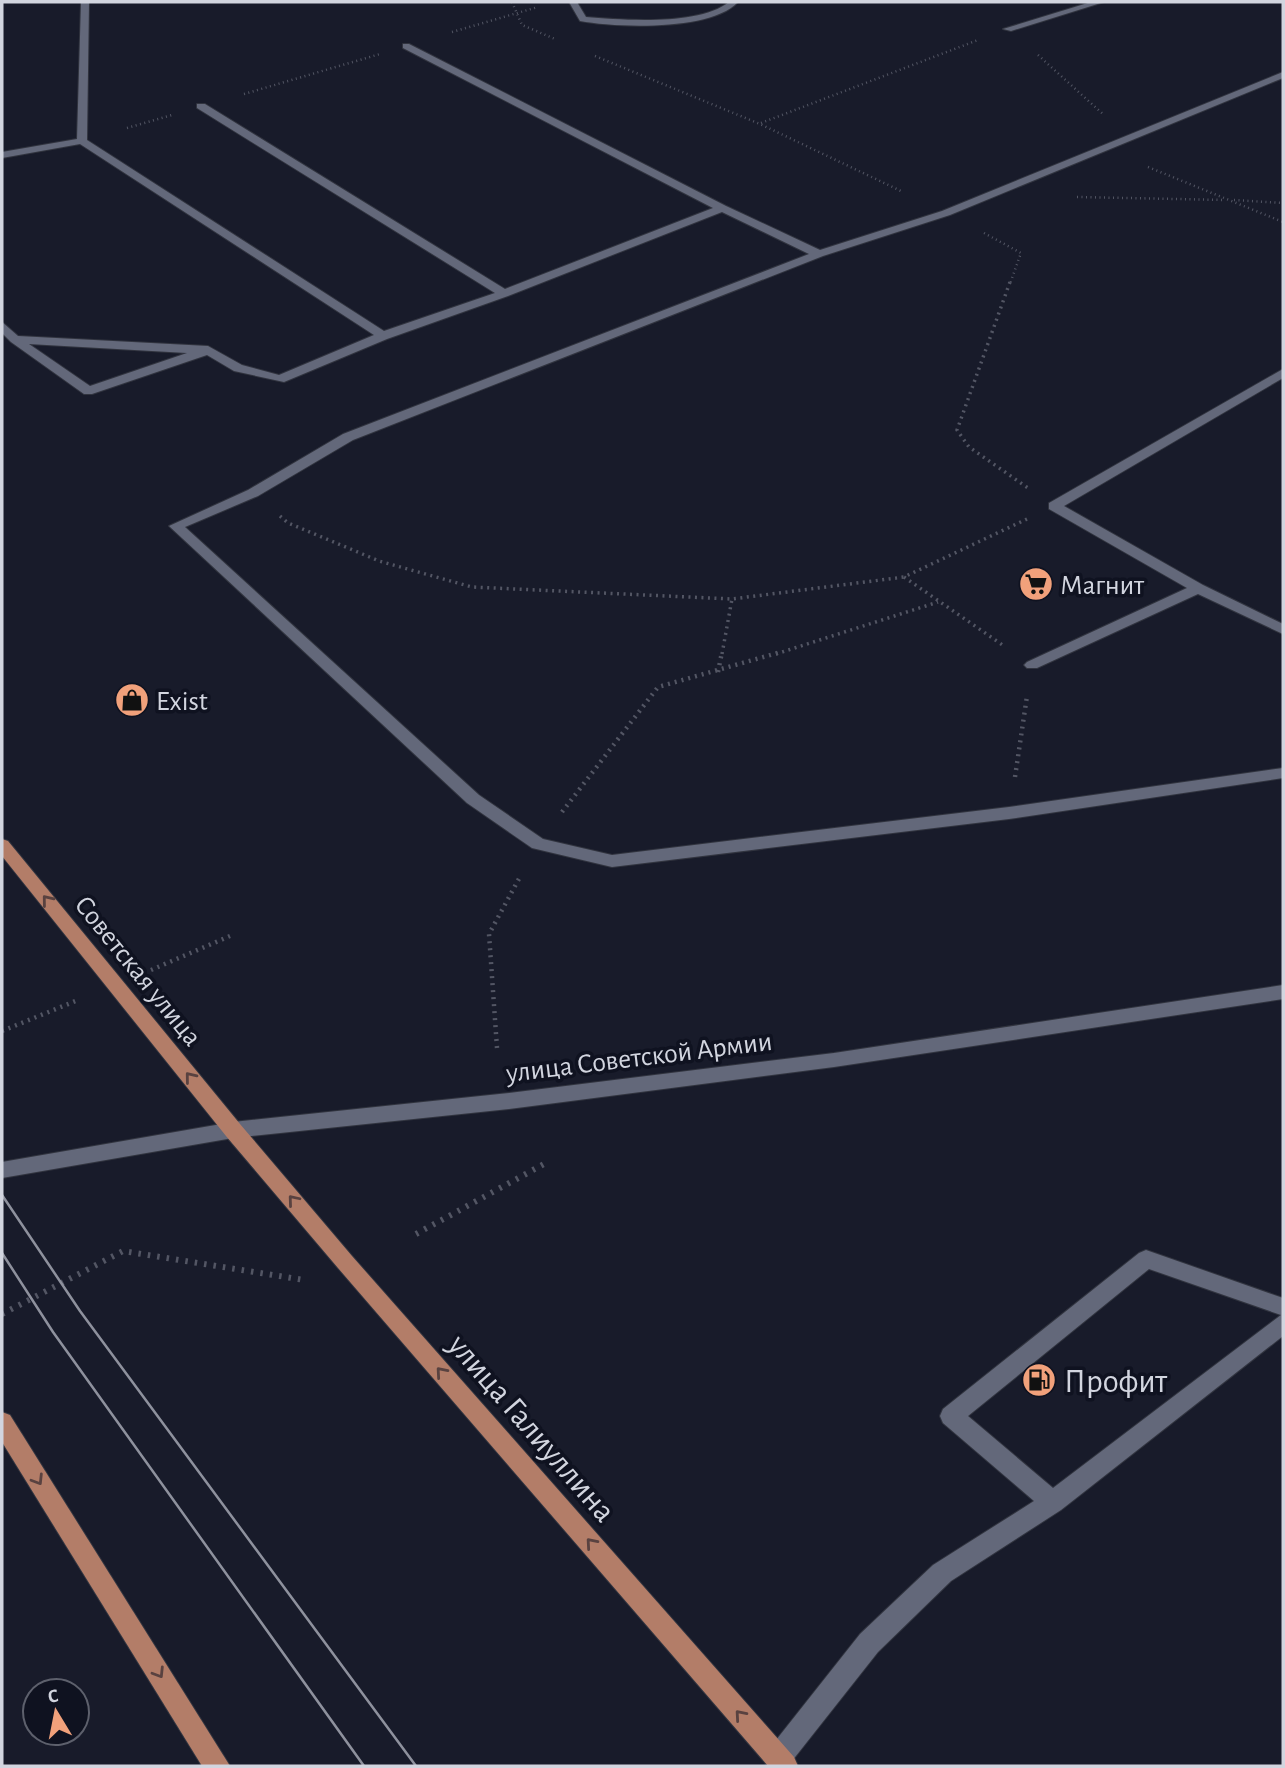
<svg xmlns="http://www.w3.org/2000/svg" width="1285" height="1768" font-family="'Alegreya Sans',sans-serif">
<style>
.lines{fill:none;stroke-linecap:round;stroke-linejoin:round}
.lane-casing{stroke:#31343f;stroke-width:2}
.secondary-casing{stroke:#31343f;stroke-width:2}
.primary-casing{stroke:#31343f;stroke-width:2}
.path-far3{stroke:#535664;stroke-width:2.5;stroke-dasharray:1 3.5;stroke-linecap:butt}
.path-far2{stroke:#535664;stroke-width:3.5;stroke-dasharray:2 4.5;stroke-linecap:butt}
.path-far1{stroke:#535664;stroke-width:4.5;stroke-dasharray:2 5;stroke-linecap:butt}
.path{stroke:#535664;stroke-width:6;stroke-dasharray:2.5 7;stroke-linecap:butt}
.lane{fill:#63687a;fill-rule:evenodd}
.secondary{fill:#63687a;fill-rule:evenodd}
.primary{fill:#b37d68;fill-rule:evenodd}
.tram{stroke:#8e919d;stroke-width:2.5}
.oneway{stroke:#594240}
.labels{text-anchor:middle;stroke-width:7;stroke-linejoin:round;paint-order:stroke}
.poi-label{font-size:28px;fill:#d2d5df;stroke:#0f1220;text-anchor:start}
.street-label{font-size:28px;fill:#d2d5df;stroke:#0f1220}
.near-poi-label{font-size:33px;fill:#d2d5df;stroke:#0f1220;text-anchor:start}
.near-street-label{font-size:33px;fill:#d2d5df;stroke:#0f1220}
</style>
<rect width="100%" height="100%" fill="#181b2a"/>
<g class="lines">
<!-- lane casing -->
<g class="lane-casing">
<g id="lane">
<path d="M81,2H89L87,140L384,331L495,293L197,108V104H205L505,289L713,208L403,48V44H409L726,206L820,250L942,211L1283,72V78L950,215L823,256L353,440L258,496L185,527L479,795L543,839L612,855L1009,807L1283,768V778L1009,819L612,867L532,848L467,803L169,526L248,490L343,434L809,254L722,212L508,296L387,339L284,382L234,371L207,355L92,394H84L11,342L2,333V322L18,336L208,346L242,365L279,375L374,335L80,144L2,158V152L77,139ZM29,344L187,353L90,386Z"/>
<path d="M569,2H577L586,17C623,20 699,26 729,2H738C711,31 618,28 580,21Z"/>
<polygon points="1091,2 1104,2 1011,31 1003,29"/>
<polygon points="1283,369 1283,378 1064,506 1203,585 1283,624 1283,634 1198,594 1037,668 1027,668 1024,665 1027,662 1187,588 1049,509 1049,503"/>
<path d="M1146,1250L1283,1298V1336L1061,1510L951,1581L878,1652L788,1766H768L765,1758L769,1749L860,1634L933,1565L1034,1501L943,1423L940,1416L943,1409L1139,1253ZM1149,1269L1281,1315L1053,1488L968,1416Z"/>
</g>
</g>
<!-- secondary casing -->
<g class="secondary-casing">
<polygon id="secondary" points="1283,985 1283,999 834,1067 509,1109 233,1138 2,1178 2,1162 233,1122 509,1093 834,1053"/>
</g>
<!-- primary casing -->
<g class="primary-casing">
<g id="primary">
<polygon points="2,839 8,841 240,1124 352,1256 794,1757 798,1766 768,1766 338,1268 226,1136 2,856"/>
<polygon points="2,1412 10,1415 230,1766 202,1766 2,1442"/>
</g>
</g>
<!-- path-far3 -->
<g class="path-far3">
<polyline points="512,2 522,25 555,39"/>
<polyline points="452,32 538,7"/>
<polyline points="1038,55 1104,115"/>
<polyline points="595,56 760,124 901,191"/>
<polyline points="244,94 380,54"/>
<polyline points="761,123 978,40"/>
<polyline points="127,128 172,115"/>
<polyline points="1148,167 1283,222"/>
<polyline points="1077,197 1225,200"/>
<polyline points="1234,200 1283,203"/>
<polyline points="984,233 1021,253 1010,284"/>
</g>
<!-- path-far2 -->
<g class="path-far2">
<polyline points="1010,282 957,430 969,447 1028,488"/>
<polyline points="280,516 288,523 379,561 472,587 732,599 904,577 1027,519"/>
<polyline points="904,577 1004,646"/>
<polyline points="722,654 732,599"/>
<polyline points="776,654 938,602"/>
</g>
<!-- path-far1 -->
<g class="path-far1">
<polyline points="718,672 722,652"/>
<polyline points="1015,777 1027,696"/>
<polyline points="562,812 658,687 781,652"/>
<polyline points="151,970 230,936"/>
<polyline points="2,1031 78,1000"/>
<polyline points="497,1048 489,934 521,875"/>
</g>
<!-- path -->
<g class="path">
<polyline points="416,1234 544,1164"/>
<polyline points="2,1314 123,1251 304,1280"/>
</g>
<!-- lane -->
<use href="#lane" class="lane"/>
<!-- secondary -->
<use href="#secondary" class="secondary"/>
<!-- primary -->
<use href="#primary" class="primary"/>
<!-- tram -->
<g class="tram">
<polyline points="2,1195 80,1311 416,1766"/>
<polyline points="2,1253 53,1332 364,1766"/>
</g>
</g>
<!-- one-way arrows -->
<defs><path id="oneway-chevron" d="M-2-3.5L2.5 0L-2 3.5" fill="none" stroke-width="1.6" stroke-linecap="round" stroke-linejoin="round" transform="scale(1.75)"/></defs>
<g class="oneway">
<use href="#oneway-chevron" transform="translate(47 900) rotate(-129)"/>
<use href="#oneway-chevron" transform="translate(190 1077) rotate(-129)"/>
<use href="#oneway-chevron" transform="translate(293 1200) rotate(-130)"/>
<use href="#oneway-chevron" transform="translate(441 1372) rotate(-131)"/>
<use href="#oneway-chevron" transform="translate(38 1480) rotate(58)"/>
<use href="#oneway-chevron" transform="translate(591 1543) rotate(-131)"/>
<use href="#oneway-chevron" transform="translate(159 1673) rotate(58)"/>
<use href="#oneway-chevron" transform="translate(740 1715) rotate(-131)"/>
</g>
<!-- icons -->
<defs>
<g id="supermarket-disc" transform="scale(1.75)"><circle r="9.5" fill="#f1a17b" stroke="#0f1220"/><path d="M-6-5.5h2.5l.6 2H6L4.5 2H-2.5L-4.4-4H-6ZM-1.5 3.2a1.3 1.3 0 1 0 .1 0ZM3 3.2a1.3 1.3 0 1 0 .1 0Z" fill="#111"/></g>
<g id="shop-disc" transform="scale(1.75)"><circle r="9.5" fill="#f1a17b" stroke="#0f1220"/><path d="M-5-2.5h2.3a2.7 3.5 0 0 1 5.4 0H5L5.5 6h-11ZM-1.5-2.5h3a1.5 2.3 0 0 0-3 0Z" fill="#111"/></g>
<g id="fuel-disc" transform="scale(1.75)"><circle r="9.5" fill="#f1a17b" stroke="#0f1220"/><path d="M-5.5-6h7V0h2V4h1.3V-2.5L3-4.5l.8-.8L6-3V5H2.5V1h-1V6h-7ZM-4.2-4.7v3.2H.2V-4.7Z" fill="#111"/></g>
</defs>
<g fill-rule="evenodd">
<use href="#supermarket-disc" x="1036" y="584"/>
<use href="#shop-disc" x="132" y="700"/>
<use href="#fuel-disc" x="1039" y="1380"/>
</g>
<g class="labels">
<!-- poi labels -->
<g class="poi-label">
<text x="1060" y="594">Магнит</text>
<text x="156" y="710">Exist</text>
</g>
<!-- street labels -->
<g class="street-label">
<text transform="translate(139 970) rotate(51)" y="10">Советская улица</text>
<text transform="translate(639 1056) rotate(-7)" y="10">улица Советской Армии</text>
</g>
<!-- near-poi labels -->
<g class="near-poi-label">
<text x="1064" y="1392">Профит</text>
</g>
<!-- near-street labels -->
<g class="near-street-label">
<text transform="translate(533 1427) rotate(49)" y="12">улица Галиуллина</text>
</g>
</g>
<!-- border -->
<rect width="1285" height="1768" fill="none" stroke="#d2d5df" stroke-width="7"/>
<!-- north arrow -->
<g transform="translate(56 1712) rotate(350)"><circle r="33" fill="#0f1220" stroke="#5d606c" stroke-width="2"/>
<path d="M0-5L12 26L0 18L-12 26Z" fill="#f1a17b"/>
<text y="-10" font-size="19" font-weight="bold" text-anchor="middle" fill="#d2d5df">С</text>
</g>
</svg>
